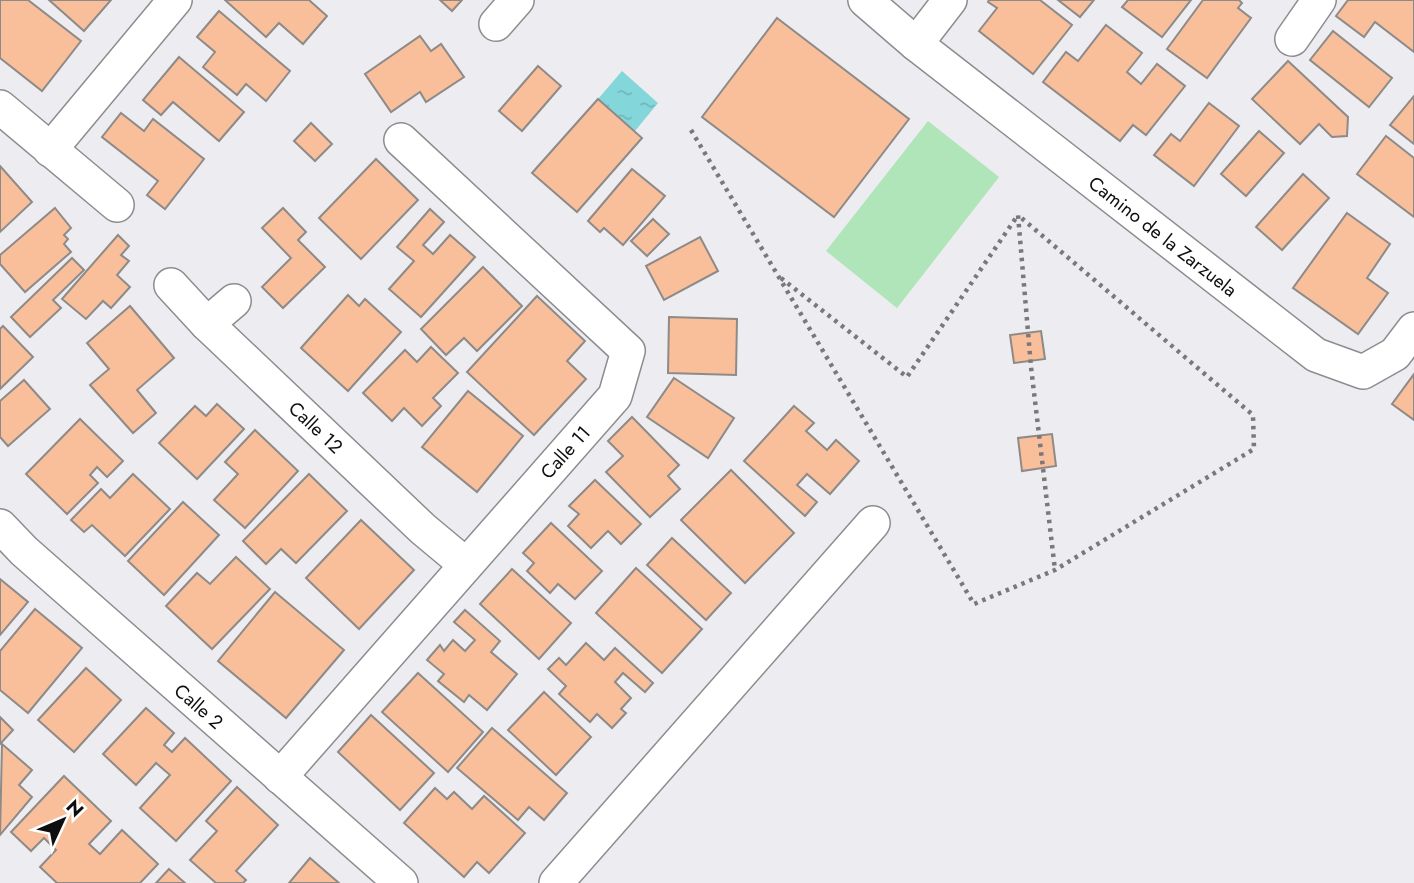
<svg xmlns="http://www.w3.org/2000/svg" width="1414" height="883" font-family="Jost,sans-serif">
<style>
.green{fill:#afe5b9}
.water{fill:url(#water-ripples)}
.building{fill:#f9bf9b;stroke:#8e8a88;stroke-width:2}
.lines{fill:none;stroke-linecap:round;stroke-linejoin:round}
.minor-casing{stroke:#8d8c8f;stroke-width:36}
.path{stroke:#79787a;stroke-width:4.5;stroke-dasharray:3.5 5;stroke-linecap:butt}
.minor{stroke:#fff;stroke-width:33}
.labels{text-anchor:middle;stroke-width:7;stroke-linejoin:round;paint-order:stroke}
.street-label{font-size:19px;fill:#0f0e0f;stroke:#fff}
</style>
<defs>
<pattern id="water-ripples" width="26" height="14" patternUnits="userSpaceOnUse" patternTransform="scale(1.75)"><rect width="26" height="14" fill="#83d7db"/><path d="M2 4q2-2 4 0t4 0M15 11q2-2 4 0t4 0" fill="none" stroke="#70b7bb"/></pattern>
</defs>
<rect width="100%" height="100%" fill="#edecf0"/>
<!-- green -->
<polygon class="green" points="928,121 999,177 897,308 826,251"/>
<!-- water -->
<polygon class="water" points="622,71 658,103 635,131 598,99"/>
<!-- building -->
<g class="building">
<polygon points="0,0 28,0 81,41 42,91 0,58"/>
<polygon points="49,0 111,0 84,31"/>
<polygon points="225,0 309,0 327,16 303,44 279,23 266,37"/>
<polygon points="440,0 462,0 452,11"/>
<polygon points="989,0 1040,0 1072,25 1033,74 979,31 997,8 988,2"/>
<polygon points="1058,0 1094,0 1080,17"/>
<polygon points="1128,0 1191,0 1162,37 1122,7"/>
<polygon points="1203,0 1239,0 1242,3 1238,8 1251,18 1207,78 1167,49"/>
<polygon points="1348,0 1414,0 1414,52 1375,22 1364,37 1336,16"/>
<polygon points="219,11 290,71 266,101 246,84 237,95 203,67 215,52 197,37"/>
<polygon points="777,18 909,119 834,217 702,117"/>
<polygon points="1106,25 1142,53 1127,72 1141,84 1157,64 1185,86 1146,135 1133,125 1120,141 1043,82 1066,52 1078,61"/>
<polygon points="1333,31 1392,78 1369,107 1310,60"/>
<polygon points="420,36 431,51 441,44 464,77 426,102 420,92 391,112 365,74"/>
<polygon points="179,57 244,112 219,141 173,102 161,115 143,100"/>
<polygon points="1288,61 1348,117 1347,136 1332,137 1319,124 1300,144 1252,99"/>
<polygon points="538,66 561,86 522,131 499,111"/>
<polygon points="1414,96 1414,144 1390,125"/>
<polygon points="598,99 642,138 577,212 532,173"/>
<polygon points="1209,103 1239,126 1194,186 1154,155 1171,134 1180,141"/>
<polygon points="121,113 144,131 153,119 204,159 165,209 147,195 158,181 102,137"/>
<polygon points="311,123 332,144 315,161 294,141"/>
<polygon points="1259,131 1284,153 1246,196 1221,174"/>
<polygon points="1386,136 1414,158 1414,217 1357,174"/>
<polygon points="376,159 418,200 361,259 319,218"/>
<polygon points="0,166 32,202 0,232"/>
<polygon points="632,169 665,196 623,245 604,228 600,232 588,221"/>
<polygon points="1303,174 1329,198 1282,250 1256,227"/>
<polygon points="55,208 71,228 64,235 68,239 64,244 71,252 25,292 0,264 0,255"/>
<polygon points="283,208 306,232 298,240 325,267 283,308 262,287 291,258 262,228"/>
<polygon points="430,209 444,222 423,245 433,254 450,235 475,257 421,317 389,289 414,261 397,247"/>
<polygon points="1347,213 1390,244 1367,278 1388,293 1358,334 1293,288"/>
<polygon points="653,219 669,234 647,256 631,241"/>
<polygon points="118,235 129,246 121,255 129,261 117,275 130,287 111,308 103,301 86,319 62,299"/>
<polygon points="700,237 718,271 664,300 646,266"/>
<polygon points="72,258 84,270 53,300 61,308 30,337 11,317"/>
<polygon points="483,267 522,306 477,351 464,338 446,355 421,329"/>
<polygon points="348,295 359,306 365,299 401,332 348,391 301,348"/>
<polygon points="537,296 585,341 567,361 586,379 534,435 467,372"/>
<polygon points="130,306 174,358 137,390 156,413 133,433 90,385 109,369 87,343"/>
<polygon points="669,317 737,319 736,375 668,373"/>
<polygon points="3,326 33,357 0,389 0,329"/>
<polygon points="1041,331 1045,359 1014,363 1010,335"/>
<polygon points="431,347 458,373 433,398 441,406 422,426 404,408 392,421 363,393 405,350 417,362"/>
<polygon points="1414,374 1414,420 1392,404"/>
<polygon points="674,378 734,418 708,458 647,417"/>
<polygon points="24,380 50,409 8,446 0,437 0,401"/>
<polygon points="468,391 523,436 477,492 422,447"/>
<polygon points="217,404 244,429 197,479 159,443 195,406 206,416"/>
<polygon points="794,406 814,423 806,431 827,450 836,440 859,461 830,494 807,474 797,485 817,502 805,516 744,461"/>
<polygon points="632,417 679,465 668,476 680,489 650,517 606,472 623,456 608,441"/>
<polygon points="80,419 123,461 107,477 97,467 90,475 98,483 67,514 26,474"/>
<polygon points="255,430 298,471 245,528 214,500 238,474 225,462"/>
<polygon points="1052,434 1056,466 1022,471 1018,438"/>
<polygon points="731,470 794,533 745,583 681,520"/>
<polygon points="133,474 170,509 125,556 92,525 84,532 71,520 101,489 110,498"/>
<polygon points="309,474 347,511 296,563 281,549 266,564 243,541"/>
<polygon points="595,480 641,524 621,544 608,531 591,548 568,526 579,514 569,506"/>
<polygon points="183,502 219,535 164,595 128,561"/>
<polygon points="361,520 414,570 359,629 306,578"/>
<polygon points="551,523 602,571 575,599 558,584 550,593 527,571 534,563 523,553"/>
<polygon points="672,538 731,593 706,620 647,565"/>
<polygon points="236,557 270,589 212,649 166,606 197,573 210,584"/>
<polygon points="636,568 702,629 662,673 596,613"/>
<polygon points="512,569 571,623 539,659 480,604"/>
<polygon points="0,579 28,602 0,635"/>
<polygon points="275,592 344,650 286,718 218,661"/>
<polygon points="35,609 82,648 28,713 0,690 0,651"/>
<polygon points="465,610 500,641 491,652 517,674 487,710 469,695 464,702 438,681 444,674 427,660 440,645 444,651 453,640 465,651 475,640 454,622"/>
<polygon points="586,643 604,660 615,648 653,683 645,692 623,673 615,682 631,698 621,709 626,713 612,728 597,714 590,722 559,694 566,686 548,669 559,658 566,665"/>
<polygon points="86,668 121,700 74,752 38,720"/>
<polygon points="418,673 483,732 448,772 382,712"/>
<polygon points="544,692 591,737 556,775 508,730"/>
<polygon points="146,708 174,733 164,745 172,752 185,738 231,781 176,841 140,808 170,775 156,763 136,785 103,754"/>
<polygon points="371,715 434,773 400,810 338,752"/>
<polygon points="0,717 13,730 0,744"/>
<polygon points="492,728 567,793 544,820 529,807 518,820 457,768"/>
<polygon points="2,744 32,770 19,785 32,797 0,835"/>
<polygon points="64,776 111,821 89,844 100,854 122,830 158,864 140,883 57,883 40,867 56,850 44,838 31,851 11,832"/>
<polygon points="237,787 278,825 236,871 246,880 243,883 216,883 190,860 217,831 206,821"/>
<polygon points="435,788 447,799 454,792 472,809 484,796 525,833 489,873 477,862 464,877 404,823"/>
<polygon points="310,858 339,883 289,883"/>
<polygon points="169,869 185,883 156,883"/>
</g>
<g class="lines">
<!-- minor casing -->
<g class="minor-casing">
<g id="minor">
<polyline points="865,0 916,44 1316,355 1363,372 1395,354 1414,329"/>
<polyline points="496,24 517,0"/>
<polyline points="1292,39 1319,0"/>
<polyline points="916,44 950,0"/>
<polyline points="0,107 117,205"/>
<polyline points="50,150 175,0"/>
<polyline points="171,285 207,324 423,529 465,564"/>
<polyline points="207,324 234,301"/>
<polyline points="0,526 24,551 401,883"/>
<polyline points="280,777 615,396 628,351 401,140"/>
<polyline points="556,883 873,523"/>
</g>
</g>
<!-- path -->
<g class="path">
<polyline points="691,130 974,604 1055,570 1254,449 1253,415 1018,215"/>
<polyline points="781,278 907,377 1018,215 1031,367 1055,570"/>
</g>
<!-- minor -->
<use href="#minor" class="minor"/>
</g>
<g class="labels">
<!-- street labels -->
<g class="street-label">
<text transform="translate(1163 236) rotate(38)" y="7">Camino de la Zarzuela</text>
<text transform="translate(316 427) rotate(43)" y="7">Calle 12</text>
<text transform="translate(565 452) rotate(-48)" y="7">Calle 11</text>
<text transform="translate(199 706) rotate(41)" y="7">Calle 2</text>
</g>
</g>
<!-- north arrow -->
<g transform="translate(63 820) rotate(46)" stroke="#ffffff" stroke-width="5" paint-order="stroke">
<path d="M0-5L12 26L0 18L-12 26Z" fill="#0f0e0f"/>
<text y="-10" font-size="19" font-weight="bold" text-anchor="middle" fill="#0f0e0f">N</text>
</g>
</svg>
